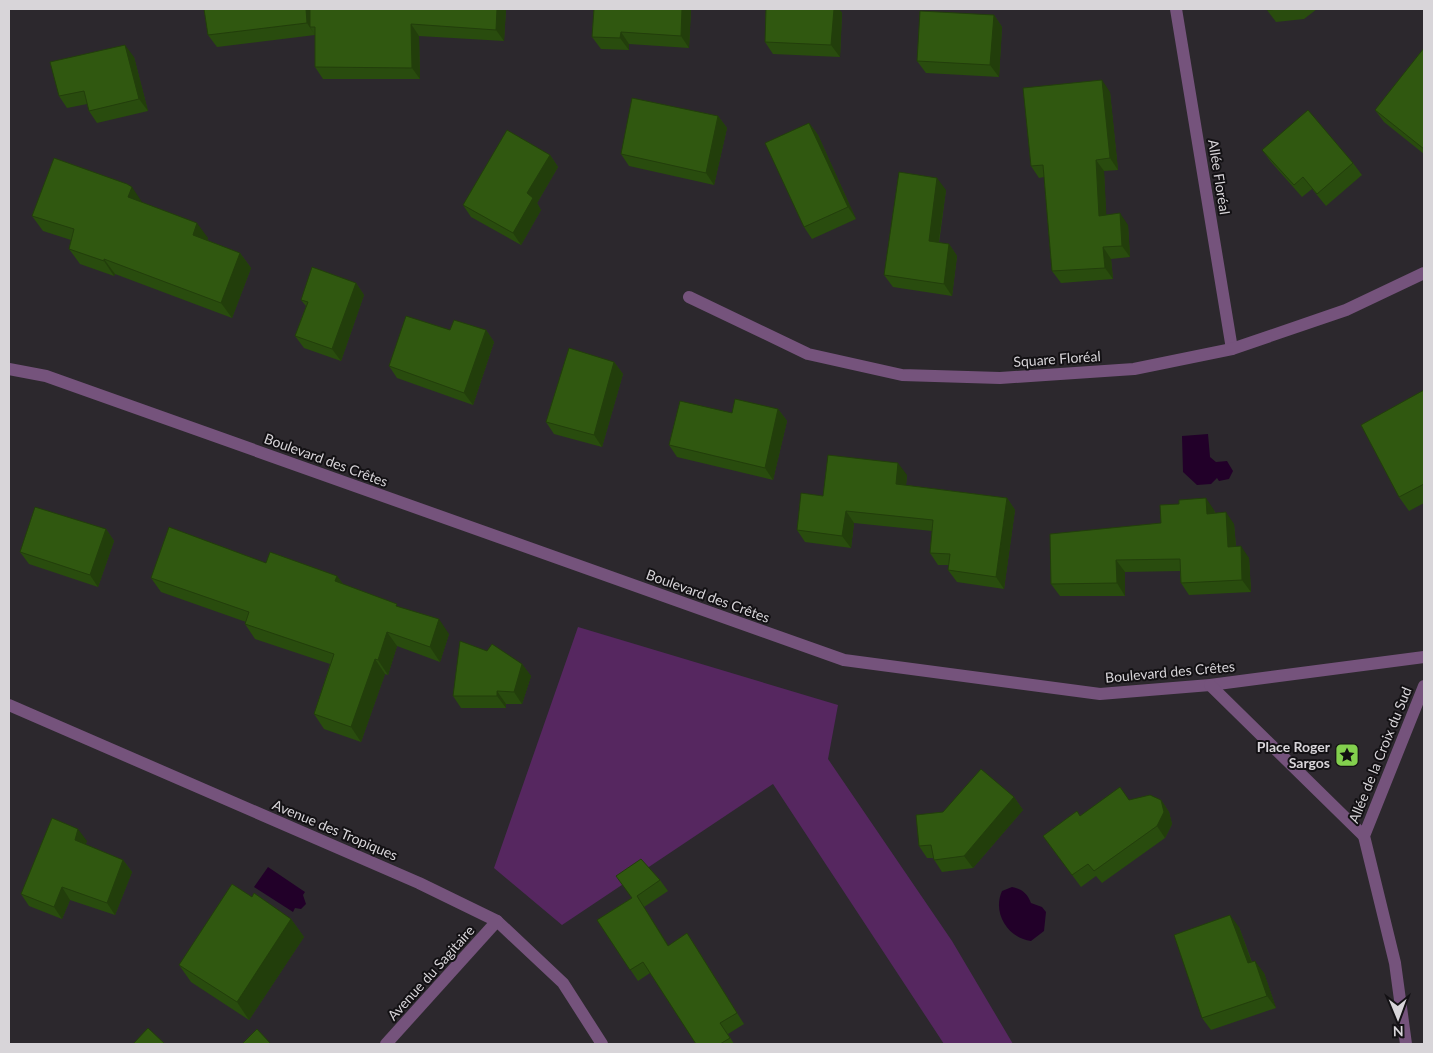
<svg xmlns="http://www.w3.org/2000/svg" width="1433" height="1053" font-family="Lato,sans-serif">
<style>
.green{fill:#562760}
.water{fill:#220029}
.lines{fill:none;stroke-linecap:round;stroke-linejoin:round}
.street{stroke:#75537c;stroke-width:12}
.wall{fill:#294c0e}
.shaded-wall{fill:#223e0b}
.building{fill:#305810;stroke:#223e0b}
.labels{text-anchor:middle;stroke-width:4;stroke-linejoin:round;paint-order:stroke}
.street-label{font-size:14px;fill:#d8d5d9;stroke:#131114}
.poi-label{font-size:14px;font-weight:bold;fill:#d8d5d9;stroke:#131114;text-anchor:end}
</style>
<rect width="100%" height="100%" fill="#2c282d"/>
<!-- green -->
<polygon class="green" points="578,627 838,705 828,759 952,941 1013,1044 944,1044 773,784 562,925 494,868"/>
<!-- water -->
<g class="water">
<polygon points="1208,434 1210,457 1216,462 1227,461 1233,471 1229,479 1219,481 1217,478 1211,484 1197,485 1183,472 1182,436"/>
<polygon points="268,867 305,892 303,895 306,904 301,909 295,908 293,912 254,887"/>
<path d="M1012,887C1022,889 1027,893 1031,903L1042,907L1046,912L1044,931L1031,941C1008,938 992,913 1002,891Z"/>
</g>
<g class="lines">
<!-- street -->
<g class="street">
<polyline points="1176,9 1232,349"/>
<polyline points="689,297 808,354 902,375 1000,378 1134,369 1232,349 1346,310 1424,273"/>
<polyline points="9,369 46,376 844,660 1100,694 1210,685 1424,657"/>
<polyline points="1210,685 1364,836"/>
<polyline points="9,705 419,883 497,921 563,983 602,1044"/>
<polyline points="386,1044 497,921"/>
<polyline points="1406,1044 1395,963 1364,836 1424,686"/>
</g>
</g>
<!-- wall -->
<g class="wall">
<polygon points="204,9 506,9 504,41 419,36 420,79 323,79 315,67 315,35 217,47 208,35"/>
<polygon points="594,9 691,9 689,48 629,44 629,50 601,49 592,37"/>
<polygon points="766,9 839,9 842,13 840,57 773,54 765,42"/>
<polygon points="1267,9 1317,9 1304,19 1276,22 1267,10"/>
<polygon points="994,15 1002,27 999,77 926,73 917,61"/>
<polygon points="1424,48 1424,154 1384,122 1375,110"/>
<polygon points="134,57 148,111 97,123 89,111 87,104 67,108 59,96"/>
<polygon points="1110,92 1118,170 1104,171 1106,215 1128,225 1130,257 1111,259 1113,279 1061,283 1052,271 1044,177 1039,178 1031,166"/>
<polygon points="718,116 727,128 714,185 629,166 621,154"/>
<polygon points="809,123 818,135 856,219 812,239 804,227"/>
<polygon points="1262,150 1353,163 1362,175 1326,206 1312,189 1302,197 1271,162"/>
<polygon points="550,155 558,167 537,203 541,210 521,245 471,217 463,205"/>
<polygon points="946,190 939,243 949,244 957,256 952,296 893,287 884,275"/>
<polygon points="142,202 208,238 207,240 240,253 251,268 232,318 115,274 114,276 80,264 69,249 71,240 43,231 32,216"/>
<polygon points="356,283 364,295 341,361 304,348 295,336 306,306 301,300"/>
<polygon points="450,330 486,330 494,342 473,405 397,378 389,366"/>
<polygon points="614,362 623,374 602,447 554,434 546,422"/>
<polygon points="1424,390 1424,503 1409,511 1399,497"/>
<polygon points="778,409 787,421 773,480 677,457 669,445 732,413"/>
<polygon points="907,475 906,485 1007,498 1015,510 1004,589 957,582 948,570 949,565 938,565 930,553 932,531 854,523 851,548 805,542 797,530 823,496"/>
<polygon points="1214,510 1215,513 1234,524 1236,546 1249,558 1251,592 1189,595 1181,583 1180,571 1125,572 1125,596 1060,596 1051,584 1161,523"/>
<polygon points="106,529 114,541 98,587 29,564 20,552"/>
<polygon points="266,563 337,576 343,584 399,607 449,634 440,662 397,646 388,675 385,674 361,742 324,729 314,714 330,664 255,639 245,624 246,622 161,592 151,578"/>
<polygon points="522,664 531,676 522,704 506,704 506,708 461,708 453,696"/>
<polygon points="1014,797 1023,810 973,868 942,872 933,858 927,858 919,846 943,812"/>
<polygon points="1161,800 1169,812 1172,824 1165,838 1102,883 1096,876 1081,887 1043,836 1080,816"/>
<polygon points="87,841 85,845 123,860 132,872 115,915 70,900 62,919 29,906 21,894"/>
<polygon points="660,880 668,891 644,907 668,946 694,944 744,1024 728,1034 734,1044 696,1044 650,973 638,981 597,920"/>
<polygon points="252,897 291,919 304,937 249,1020 191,982 179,965"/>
<polygon points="1239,927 1252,962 1264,973 1276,1008 1211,1030 1202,1018"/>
</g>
<!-- shaded-wall -->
<g class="shaded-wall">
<polygon points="306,9 311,9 310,27 315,35 307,23"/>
<polygon points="497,9 506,9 504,41 496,30"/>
<polygon points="682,9 691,9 689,48 681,36"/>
<polygon points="834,9 839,9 842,13 840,57 831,45"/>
<polygon points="994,15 1002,27 999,77 990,65"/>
<polygon points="411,24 419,36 420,79 412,68"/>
<polygon points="621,32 629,44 629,50 620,38"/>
<polygon points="125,45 134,57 148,111 139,99"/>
<polygon points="1102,80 1110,92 1118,170 1110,158"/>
<polygon points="718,116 727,128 714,185 706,173"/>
<polygon points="809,123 818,135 856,219 848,207"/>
<polygon points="550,155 558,167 537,203 541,210 521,245 513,233 527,193"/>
<polygon points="1096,160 1104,171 1107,227 1099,216"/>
<polygon points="937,178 946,190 937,253 929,241"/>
<polygon points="132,187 142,202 128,197"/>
<polygon points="1120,213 1128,225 1130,257 1122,246"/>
<polygon points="197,223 208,238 204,250 193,235"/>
<polygon points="949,244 957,256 952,296 944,284"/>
<polygon points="1103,247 1111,259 1113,279 1105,268"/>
<polygon points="240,253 251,268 232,318 221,303"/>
<polygon points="104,259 115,274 114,276 104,261"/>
<polygon points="356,283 364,295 341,361 332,349"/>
<polygon points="486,330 494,342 473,405 464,393"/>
<polygon points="614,362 623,374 602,447 594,435"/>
<polygon points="778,409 787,421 773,480 765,468"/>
<polygon points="898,463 907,475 905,496 896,484"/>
<polygon points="1007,498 1015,510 1004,589 996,577"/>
<polygon points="1206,498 1214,510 1216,526 1207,514"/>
<polygon points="846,511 854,523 851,548 842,536"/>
<polygon points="1226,512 1234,524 1237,559 1228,547"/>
<polygon points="106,529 114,541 98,587 90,575"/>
<polygon points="1241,546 1249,558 1251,592 1242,580"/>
<polygon points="1116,560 1125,572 1125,596 1117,583"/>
<polygon points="337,576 347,590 335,581"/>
<polygon points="439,619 449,634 440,662 430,647"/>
<polygon points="387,632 397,646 388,675 378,660"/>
<polygon points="375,659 385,674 361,742 351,727"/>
<polygon points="522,664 531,676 522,704 514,692"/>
<polygon points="497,691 506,704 506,708 497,696"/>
<polygon points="1014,797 1023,810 973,868 964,856"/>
<polygon points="1161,800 1169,812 1172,824 1165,838 1157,826"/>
<polygon points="78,829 87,841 83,852 75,840"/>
<polygon points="123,860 132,872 115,915 107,903"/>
<polygon points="62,887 70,900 62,919 54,907"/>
<polygon points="637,896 644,907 676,957 668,946"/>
<polygon points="1230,915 1239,927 1256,975 1248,963"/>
<polygon points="291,919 304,937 249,1020 237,1002"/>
<polygon points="1255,961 1264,973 1276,1008 1267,996"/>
</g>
<!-- building -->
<g class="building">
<polygon points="204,9 306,9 307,23 208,35"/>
<polygon points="310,9 497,9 496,30 411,24 412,68 315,67 315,27 310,27"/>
<polygon points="594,9 682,9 681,36 621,32 620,38 592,37"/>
<polygon points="766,9 834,9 831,45 765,42"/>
<polygon points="1267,9 1280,9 1267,10"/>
<polygon points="920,11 994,15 990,65 917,61"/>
<polygon points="125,45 139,99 89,111 84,91 59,96 50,62"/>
<polygon points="1424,48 1424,149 1375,110"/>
<polygon points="1102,80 1110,158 1096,160 1099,216 1120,213 1122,246 1103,247 1105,268 1052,271 1043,165 1031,166 1023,88"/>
<polygon points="632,98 718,116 706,173 621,154"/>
<polygon points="1308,110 1353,163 1317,194 1303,177 1294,185 1262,150"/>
<polygon points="809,123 848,207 804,227 765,143"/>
<polygon points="507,130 550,155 527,193 533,198 513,233 463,205"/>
<polygon points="54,158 127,184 132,187 128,197 197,223 193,235 240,253 221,303 104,259 104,261 69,249 74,229 32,216"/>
<polygon points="899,172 937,178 929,241 949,244 944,284 884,275"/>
<polygon points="312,267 356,283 332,349 295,336 308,302 301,300"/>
<polygon points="406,316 450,330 454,320 486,330 464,393 389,366"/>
<polygon points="569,348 614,362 594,435 546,422"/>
<polygon points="1424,390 1424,484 1399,497 1361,425"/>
<polygon points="735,399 778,409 765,468 669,445 680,401 732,413"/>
<polygon points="828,455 898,463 896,484 1007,498 996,577 948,570 950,554 930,553 933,520 846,511 842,536 797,530 801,493 823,496"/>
<polygon points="1206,498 1207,514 1226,512 1228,547 1241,546 1242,580 1181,583 1180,559 1116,560 1117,583 1051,584 1050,534 1161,523 1160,505 1179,504 1179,500"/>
<polygon points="35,507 106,529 90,575 20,552"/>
<polygon points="169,527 266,563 270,552 337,576 335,581 397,604 396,606 439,619 430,647 387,632 378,660 375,659 351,727 314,714 334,654 245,624 249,612 151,578"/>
<polygon points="460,641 487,651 492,644 522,664 514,692 497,691 497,696 453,696"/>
<polygon points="981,769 1014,797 964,856 934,860 931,845 919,846 916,815 943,812"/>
<polygon points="1120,787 1129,800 1150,795 1161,800 1164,812 1157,826 1094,871 1088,864 1072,875 1043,836 1077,811 1080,816"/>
<polygon points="52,818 78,829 75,840 123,860 107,903 62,887 54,907 21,894"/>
<polygon points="641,859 660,880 637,896 668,946 687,933 737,1013 720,1023 730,1038 720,1044 696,1044 643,962 630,970 597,920 632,898 616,876"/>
<polygon points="232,884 252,897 254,893 291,919 237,1002 179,965"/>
<polygon points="1230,915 1248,963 1255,961 1267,996 1202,1018 1174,935"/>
<polygon points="148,1028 165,1044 133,1044"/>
<polygon points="257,1029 271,1044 242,1044"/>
</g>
<!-- icons -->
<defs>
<g id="sight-square" transform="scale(1.25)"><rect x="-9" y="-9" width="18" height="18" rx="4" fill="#83d04e" stroke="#131114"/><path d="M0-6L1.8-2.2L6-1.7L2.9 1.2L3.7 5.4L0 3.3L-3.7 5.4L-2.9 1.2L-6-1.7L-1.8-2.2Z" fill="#111"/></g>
</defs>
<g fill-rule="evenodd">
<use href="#sight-square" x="1347" y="755"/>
</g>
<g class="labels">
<!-- street labels -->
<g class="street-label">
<text transform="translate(1219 177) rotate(81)" y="5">Allée Floréal</text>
<text transform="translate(1057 359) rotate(-4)" y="5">Square Floréal</text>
<text transform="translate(326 460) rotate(20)" y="5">Boulevard des Crêtes</text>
<text transform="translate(708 596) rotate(20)" y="5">Boulevard des Crêtes</text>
<text transform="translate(1170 672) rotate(-5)" y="5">Boulevard des Crêtes</text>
<text transform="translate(1380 755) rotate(-68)" y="5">Allée de la Croix du Sud</text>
<text transform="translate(335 830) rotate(23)" y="5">Avenue des Tropiques</text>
<text transform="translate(431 973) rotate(-48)" y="5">Avenue du Sagitaire</text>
</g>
<!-- poi labels -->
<g class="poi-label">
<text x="1330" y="752">Place Roger<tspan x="1330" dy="16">Sargos</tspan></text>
</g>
</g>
<!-- border -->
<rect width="1433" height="1053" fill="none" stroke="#d8d5d9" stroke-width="20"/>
<!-- north arrow -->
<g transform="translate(1398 1018) rotate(179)" stroke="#131114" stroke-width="4" paint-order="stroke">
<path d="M0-4L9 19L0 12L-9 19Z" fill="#d8d5d9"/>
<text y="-8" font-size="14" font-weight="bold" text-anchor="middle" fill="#d8d5d9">N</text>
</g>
</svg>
